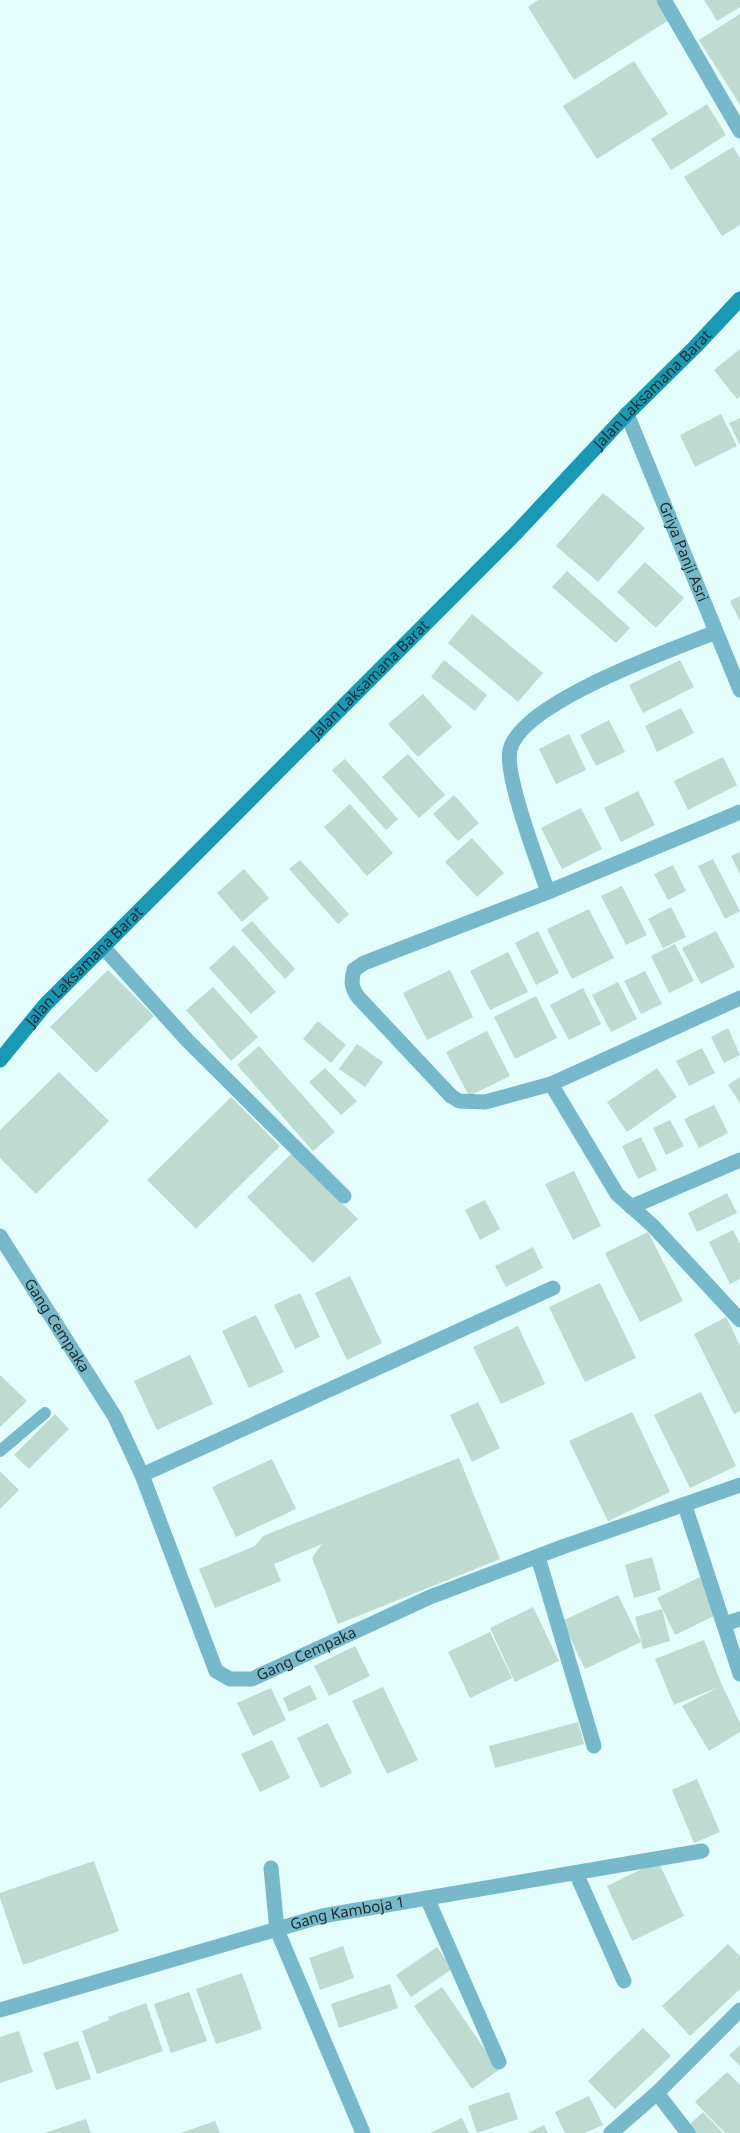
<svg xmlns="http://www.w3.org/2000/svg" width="740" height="2133" font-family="'Noto Sans',sans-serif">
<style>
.building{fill:#bddbd0}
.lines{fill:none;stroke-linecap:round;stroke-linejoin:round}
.lane{stroke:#77b9cb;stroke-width:12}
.street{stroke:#77b9cb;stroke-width:15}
.secondary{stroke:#1999b4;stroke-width:15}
.labels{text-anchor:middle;stroke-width:4;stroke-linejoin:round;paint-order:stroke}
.street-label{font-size:15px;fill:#1f2c2c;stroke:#e3fefd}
</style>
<rect width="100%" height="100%" fill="#e3fefd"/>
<!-- building -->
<g class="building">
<polygon points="538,0 656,0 669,20 574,80 528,7"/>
<polygon points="704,0 740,0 740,7 717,21"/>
<polygon points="740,14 740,105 699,40"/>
<polygon points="634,61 668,114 597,159 563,106"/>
<polygon points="707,104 726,135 671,170 651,139"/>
<polygon points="733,147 740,158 740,225 722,236 684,177"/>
<polygon points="740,349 740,396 737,399 714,370"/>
<polygon points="721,414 737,446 695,467 680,435"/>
<polygon points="740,418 740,445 729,423"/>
<polygon points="603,493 645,528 598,582 556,546"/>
<polygon points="645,562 684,598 656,628 617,592"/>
<polygon points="567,571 630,628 616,643 552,587"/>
<polygon points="740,596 740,621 730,601"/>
<polygon points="472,614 543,673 518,702 448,643"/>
<polygon points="444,660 487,695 475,711 431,677"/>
<polygon points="680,660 694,687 643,713 629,685"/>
<polygon points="423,694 452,727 418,757 388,724"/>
<polygon points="681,708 694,733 657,752 645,726"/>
<polygon points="609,720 625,752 596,766 580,735"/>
<polygon points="569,734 586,770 556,784 539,749"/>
<polygon points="408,754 445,795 419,818 382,777"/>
<polygon points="723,757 737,785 688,810 674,781"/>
<polygon points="345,759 398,819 386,830 332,770"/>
<polygon points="638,791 655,825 621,842 604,808"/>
<polygon points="454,795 479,823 458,841 433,814"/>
<polygon points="350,804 393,853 367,876 324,827"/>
<polygon points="581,808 602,849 562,869 541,828"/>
<polygon points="472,838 504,873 477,897 445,862"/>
<polygon points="740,852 740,874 731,856"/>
<polygon points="713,859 740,911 725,919 698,866"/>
<polygon points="300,860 349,914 338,924 289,869"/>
<polygon points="673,865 686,891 668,900 654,874"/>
<polygon points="244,869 269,898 242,922 217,893"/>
<polygon points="622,886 647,935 626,945 601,896"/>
<polygon points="671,907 686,937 663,948 648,919"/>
<polygon points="589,909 614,958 572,979 547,929"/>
<polygon points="252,921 295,969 285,979 241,930"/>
<polygon points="538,931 559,973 536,985 515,943"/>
<polygon points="716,931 735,967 701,984 682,948"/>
<polygon points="675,944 694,981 669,993 651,956"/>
<polygon points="234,945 276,992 251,1014 209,968"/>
<polygon points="508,952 528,992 490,1010 470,971"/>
<polygon points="108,970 154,1016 96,1073 50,1027"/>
<polygon points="450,970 473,1017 427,1040 403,993"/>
<polygon points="645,971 662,1004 641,1014 624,981"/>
<polygon points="618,982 637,1019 611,1032 592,995"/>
<polygon points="213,987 258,1037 231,1061 186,1010"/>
<polygon points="583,988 601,1024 569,1040 550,1005"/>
<polygon points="536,996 557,1038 515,1059 494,1017"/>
<polygon points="318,1021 346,1045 331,1063 303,1039"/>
<polygon points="728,1028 740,1055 724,1063 711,1037"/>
<polygon points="487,1031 510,1076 469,1096 446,1052"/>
<polygon points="357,1044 383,1062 365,1087 339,1069"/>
<polygon points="259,1046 335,1132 313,1151 237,1065"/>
<polygon points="702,1048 715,1073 689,1086 676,1061"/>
<polygon points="325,1068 357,1101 341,1115 309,1082"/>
<polygon points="657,1068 677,1097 627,1132 607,1102"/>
<polygon points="59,1072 109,1121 36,1194 0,1158 0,1130"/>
<polygon points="740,1077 740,1103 728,1085"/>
<polygon points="231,1097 280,1146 196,1229 147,1180"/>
<polygon points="714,1105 728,1133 699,1148 684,1119"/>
<polygon points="670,1120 684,1146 666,1155 653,1128"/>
<polygon points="641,1137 657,1170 638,1179 622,1146"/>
<polygon points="292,1153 358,1219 313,1263 247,1197"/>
<polygon points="574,1171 601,1226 573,1240 545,1184"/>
<polygon points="727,1193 737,1213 697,1232 688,1213"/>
<polygon points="485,1200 500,1229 480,1240 465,1210"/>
<polygon points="733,1230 740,1244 740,1279 730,1284 709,1242"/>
<polygon points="648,1232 683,1301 640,1322 605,1253"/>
<polygon points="533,1247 543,1268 506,1287 495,1266"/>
<polygon points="350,1276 382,1343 347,1360 315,1293"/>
<polygon points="600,1283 636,1358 585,1382 549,1307"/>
<polygon points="300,1293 320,1337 295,1349 274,1305"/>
<polygon points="256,1315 284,1372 249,1388 222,1331"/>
<polygon points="726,1317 740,1345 740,1411 734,1414 694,1334"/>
<polygon points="518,1326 545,1384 501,1404 473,1347"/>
<polygon points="190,1355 213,1404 157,1430 134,1381"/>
<polygon points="0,1375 27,1401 0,1427"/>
<polygon points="701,1392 736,1466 690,1488 654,1415"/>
<polygon points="478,1402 500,1448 472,1462 450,1415"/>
<polygon points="632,1412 670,1492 608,1521 569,1441"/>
<polygon points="55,1414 69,1429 29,1469 14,1455"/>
<polygon points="459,1458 500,1559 338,1624 312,1558 322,1544 274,1564 281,1581 215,1608 199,1569 255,1546 263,1536"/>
<polygon points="272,1459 296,1509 236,1537 212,1487"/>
<polygon points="0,1471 19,1490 0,1509"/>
<polygon points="652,1557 661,1590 634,1598 625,1565"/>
<polygon points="700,1577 718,1614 675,1635 657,1598"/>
<polygon points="618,1595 641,1642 585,1669 562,1621"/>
<polygon points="533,1607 559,1661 515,1682 490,1628"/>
<polygon points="662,1609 670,1641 643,1649 635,1617"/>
<polygon points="490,1632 512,1678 470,1698 448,1652"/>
<polygon points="704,1640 722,1685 740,1723 740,1732 709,1751 682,1706 719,1687 674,1705 655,1659"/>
<polygon points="355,1646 370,1676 329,1696 314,1666"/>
<polygon points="310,1685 317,1699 289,1712 283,1698"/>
<polygon points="383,1687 418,1760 387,1774 352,1701"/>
<polygon points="271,1688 286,1720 253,1736 237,1703"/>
<polygon points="578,1722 584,1744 495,1768 489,1746"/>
<polygon points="328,1723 352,1773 321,1788 297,1738"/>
<polygon points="272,1740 290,1778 260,1792 241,1754"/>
<polygon points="697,1779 720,1832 694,1843 672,1790"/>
<polygon points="94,1861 119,1931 23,1965 0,1898 0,1893"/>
<polygon points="658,1861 684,1916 632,1941 607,1886"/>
<polygon points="728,1944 740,1956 740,1989 690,2036 662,2006"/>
<polygon points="343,1946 354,1978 320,1990 309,1958"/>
<polygon points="437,1947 452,1969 411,1997 396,1975"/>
<polygon points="242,1973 262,2029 216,2044 196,1989"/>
<polygon points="390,1984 398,2008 339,2028 331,2004"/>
<polygon points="442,1987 499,2070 472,2089 414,2006"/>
<polygon points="189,1992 207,2041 171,2053 154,2004"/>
<polygon points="146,2003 163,2051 97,2074 82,2031 109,2020 108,2017"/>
<polygon points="643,2028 671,2056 615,2109 588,2081"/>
<polygon points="19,2031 33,2072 0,2083 0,2037"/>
<polygon points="78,2041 91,2079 56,2090 43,2053"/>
<polygon points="740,2045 740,2066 729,2055"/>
<polygon points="727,2072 740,2085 740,2133 725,2133 695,2102"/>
<polygon points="509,2092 518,2119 477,2133 468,2106"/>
<polygon points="589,2096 603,2125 585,2133 565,2133 555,2112"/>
<polygon points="703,2112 723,2133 692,2133 687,2127"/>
<polygon points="462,2118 469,2133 430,2133"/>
<polygon points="86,2119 91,2133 45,2133"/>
<polygon points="215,2121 220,2133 181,2133"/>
<polygon points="544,2125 548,2133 528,2133"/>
</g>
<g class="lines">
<!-- lane -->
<polyline class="lane" points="0,1451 45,1413"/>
<!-- street -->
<g class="street">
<polyline points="664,0 740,131"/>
<path id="s1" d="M627,414L740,690"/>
<path d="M740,812L548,892L364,963L354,970C351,981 351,987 358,997L451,1096L459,1101L485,1102L551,1084L740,998"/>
<path d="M548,892C538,863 504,774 510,750C521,702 672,650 716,632"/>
<polyline points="103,947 187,1040 344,1196"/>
<polyline points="551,1084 617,1194 653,1226 740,1320"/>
<polyline points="631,1207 740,1160"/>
<path id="s2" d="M0,1236L115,1417L142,1475L216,1671L230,1679H252L430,1597L565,1546L740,1485"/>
<polyline points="142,1475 553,1288"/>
<polyline points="685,1506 740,1674"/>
<polyline points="538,1557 594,1746"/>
<polyline points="724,1624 740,1619"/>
<polyline points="271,1868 277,1930 363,2133"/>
<polyline points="576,1873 624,1981"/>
<polyline points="427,1898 499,2062"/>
<path id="s3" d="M0,2010L322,1916L702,1851"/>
<polyline points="657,2093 688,2133"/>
<polyline points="611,2133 657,2093 740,2010"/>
</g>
<!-- secondary -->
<path class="secondary" id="s4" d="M0,1060L45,1005L517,532L627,414L695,347L740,299"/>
</g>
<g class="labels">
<!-- street labels -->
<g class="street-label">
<text dy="5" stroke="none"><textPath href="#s4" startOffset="936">Jalan Laksamana Barat</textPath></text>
<text dy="5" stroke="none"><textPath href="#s1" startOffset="149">Griya Panji Asri</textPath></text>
<text dy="5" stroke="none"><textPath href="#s4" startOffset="531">Jalan Laksamana Barat</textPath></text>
<text dy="5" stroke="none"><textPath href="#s4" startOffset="126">Jalan Laksamana Barat</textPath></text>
<text dy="5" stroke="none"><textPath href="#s2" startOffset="106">Gang Cempaka</textPath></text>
<text dy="5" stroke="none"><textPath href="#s2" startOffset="586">Gang Cempaka</textPath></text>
<text dy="5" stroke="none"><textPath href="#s3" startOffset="361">Gang Kamboja 1</textPath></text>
</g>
</g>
</svg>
